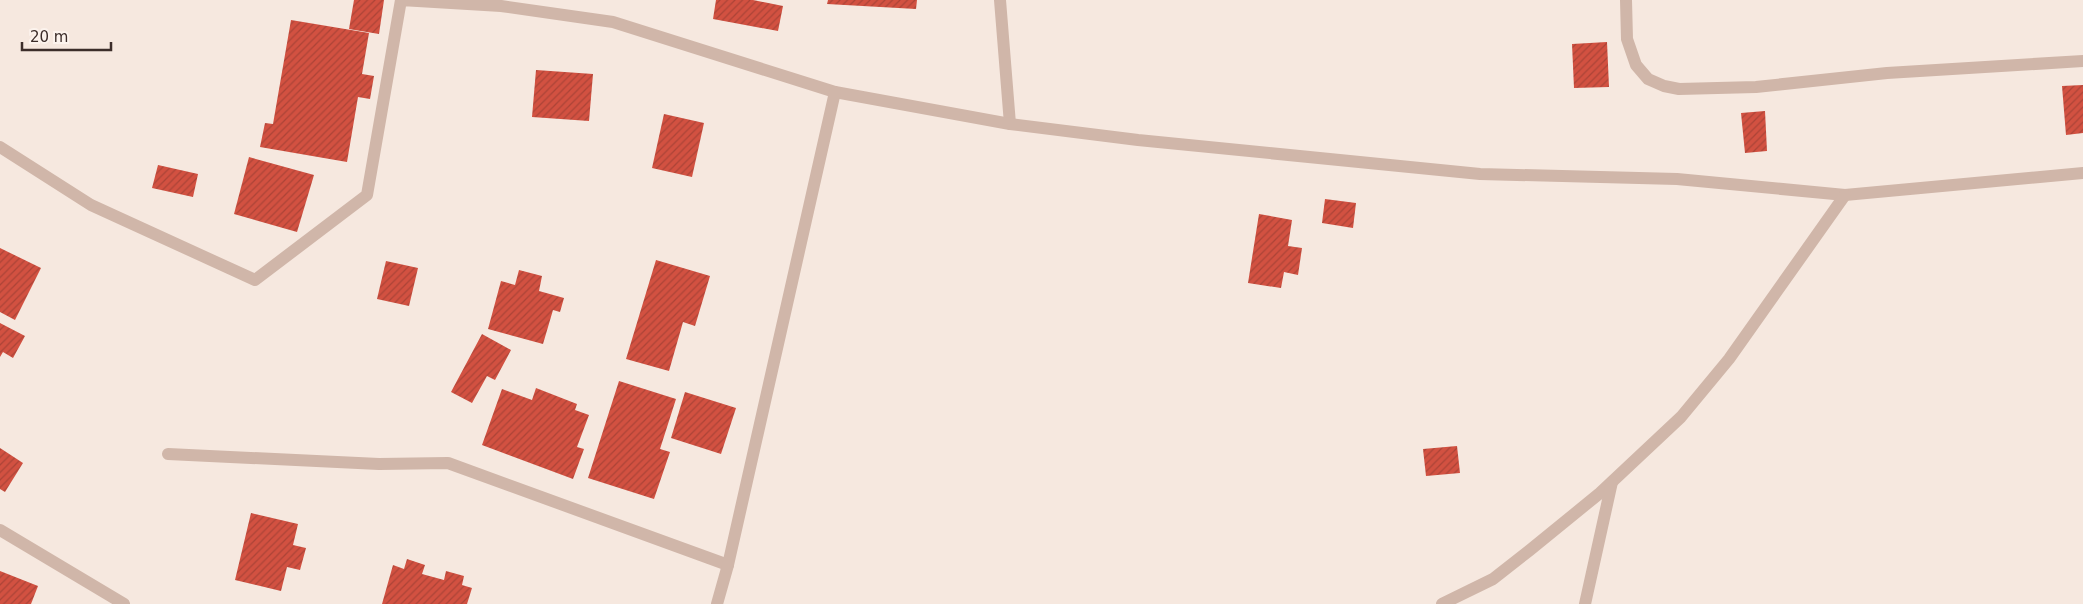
<svg xmlns="http://www.w3.org/2000/svg" width="2083" height="604" font-family="'DejaVu Sans',sans-serif">
<style>
.building{fill:url(#building-hatch)}
.lines{fill:none;stroke-linecap:round;stroke-linejoin:round}
.minor{stroke:#d0b6a9;stroke-width:12}
</style>
<defs>
<pattern id="building-hatch" width="6" height="6" patternUnits="userSpaceOnUse" patternTransform="scale(1.25)"><rect width="6" height="6" fill="#d25141"/><path d="M-1 1l2-2M0 6l6-6M5 7l2-2" fill="none" stroke="#ac4437"/></pattern>
</defs>
<rect width="100%" height="100%" fill="#f6e8df"/>
<!-- building -->
<g class="building">
<polygon points="354,0 384,0 379,34 349,29"/>
<polygon points="716,0 753,0 783,6 778,31 713,19"/>
<polygon points="828,0 917,0 916,9 827,4"/>
<polygon points="291,20 369,33 362,74 374,76 370,99 358,97 347,162 260,147 265,123 273,124"/>
<polygon points="1607,42 1609,87 1574,88 1572,44"/>
<polygon points="536,70 593,74 589,121 532,117"/>
<polygon points="2083,85 2083,133 2066,135 2062,86"/>
<polygon points="1765,111 1767,151 1745,153 1741,113"/>
<polygon points="664,114 704,123 692,177 652,168"/>
<polygon points="249,157 314,175 297,232 234,214"/>
<polygon points="158,165 198,174 193,197 152,188"/>
<polygon points="1325,199 1356,203 1353,228 1322,223"/>
<polygon points="1259,214 1292,220 1288,246 1302,248 1298,275 1284,272 1281,288 1248,283"/>
<polygon points="0,248 41,268 15,320 0,312"/>
<polygon points="656,260 710,276 695,326 683,322 669,371 626,359"/>
<polygon points="386,261 418,268 409,306 377,299"/>
<polygon points="519,270 542,276 539,291 564,298 560,312 553,310 543,344 488,329 501,281 515,285"/>
<polygon points="0,323 25,336 13,358 3,352 0,357"/>
<polygon points="482,334 511,350 495,380 487,376 472,403 451,392"/>
<polygon points="619,381 676,399 660,449 670,452 654,499 588,478"/>
<polygon points="536,388 577,404 575,410 589,415 577,447 584,449 573,479 482,445 502,389 532,400"/>
<polygon points="685,392 736,408 721,454 671,438"/>
<polygon points="1457,446 1460,473 1426,476 1423,449"/>
<polygon points="0,448 23,463 5,492 0,489"/>
<polygon points="251,513 298,524 293,545 306,548 300,570 287,567 281,591 235,580"/>
<polygon points="407,559 425,565 422,574 444,580 446,571 464,576 462,585 472,588 467,604 382,604 393,565 404,569"/>
<polygon points="0,571 38,586 31,604 0,604"/>
</g>
<g class="lines">
<!-- minor -->
<g class="minor">
<polyline points="1000,0 1010,124"/>
<polyline points="1626,0 1627,39 1636,65 1648,79 1664,86 1679,89 1756,87 1887,73 2083,61"/>
<polyline points="0,147 91,205 255,280 367,195 401,0 501,6 613,22 835,92 1010,124 1138,140 1480,174 1677,179 1845,195 2083,173"/>
<polyline points="168,454 379,464 448,463 728,565"/>
<polyline points="0,530 124,604"/>
<polyline points="717,604 728,565 835,92"/>
<polyline points="1442,604 1493,579 1530,550 1600,493 1681,417 1729,359 1845,195"/>
<polyline points="1585,604 1612,482"/>
</g>
</g>
<!-- scale -->
<path d="M22 42v8h89v-8" fill="none" stroke="#3c2d2a" stroke-width="2.5"/>
<text x="30" y="42" font-size="15" fill="#3c2d2a" stroke="#fcf3ed" stroke-width="4" paint-order="stroke">20 m</text>
</svg>
